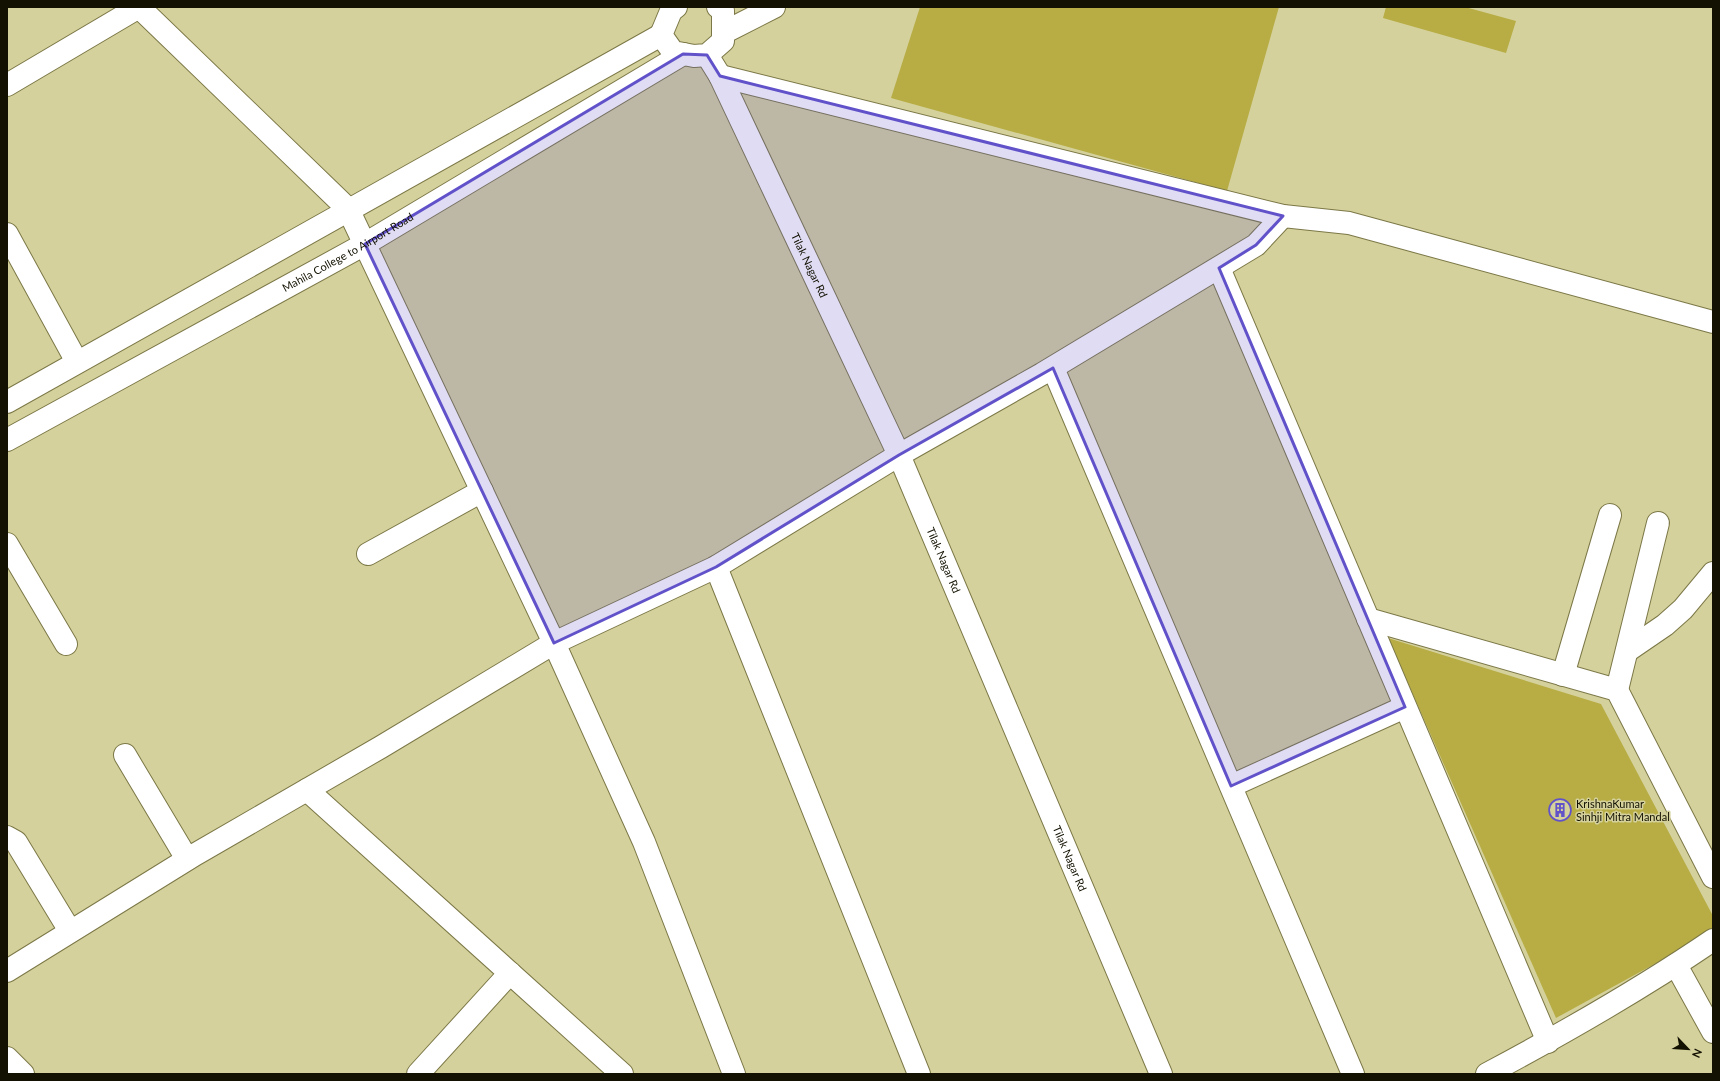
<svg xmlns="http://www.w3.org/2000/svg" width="1720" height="1081" font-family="Lato,sans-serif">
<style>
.building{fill:#b7ad44}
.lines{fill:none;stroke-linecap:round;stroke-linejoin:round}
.minor-casing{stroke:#7c7847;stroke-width:24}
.tertiary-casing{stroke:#7c7847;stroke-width:24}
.secondary-casing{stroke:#7c7847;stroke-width:24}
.minor{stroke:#fff;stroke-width:22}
.tertiary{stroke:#fff;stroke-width:22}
.secondary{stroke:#fff;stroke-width:22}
.marked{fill:#6152ca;fill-opacity:0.2;stroke:#6152ca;stroke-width:3;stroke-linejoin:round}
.labels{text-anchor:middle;stroke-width:3;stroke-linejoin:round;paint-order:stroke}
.street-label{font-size:11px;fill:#131101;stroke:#d5d19d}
.poi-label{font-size:11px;fill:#131101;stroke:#d5d19d;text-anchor:start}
</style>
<rect width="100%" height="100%" fill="#d5d19d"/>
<!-- building -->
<g class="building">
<polygon points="920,7 1279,7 1227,191 891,98"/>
<polygon points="1386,7 1465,7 1516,21 1506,53 1383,18"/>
<polygon points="1388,638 1601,704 1713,916 1713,932 1556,1018"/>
</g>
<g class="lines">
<!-- minor casing -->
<g class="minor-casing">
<g id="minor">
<polyline points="139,7 348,209 554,643 644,842 734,1074"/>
<polyline points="720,76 1283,216 1349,223 1713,322"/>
<polyline points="7,85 139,7"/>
<polyline points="7,234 77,362"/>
<polyline points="1219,268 1548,1042"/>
<polyline points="1053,368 1353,1074"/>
<polyline points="7,544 66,644"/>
<polyline points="368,554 482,491"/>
<polyline points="716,567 919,1074"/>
<polyline points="1368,619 1617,690 1713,877"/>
<polyline points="1627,651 1665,625 1683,609 1713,573"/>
<polyline points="1563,675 1610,515"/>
<polyline points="1617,690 1658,523"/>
<polyline points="125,755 187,859"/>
<polyline points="1231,786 1405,707"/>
<polyline points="307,790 622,1074"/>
<polyline points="7,837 16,842 70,931"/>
<polyline points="1676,965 1713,1032"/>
<polyline points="7,971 196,854 381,747 554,643 716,567 899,455 1042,374 1256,245 1283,216"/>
<polyline points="7,1058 23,1074"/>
<polyline points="418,1074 510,973"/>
<path d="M1487,1074C1564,1033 1641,989 1713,940"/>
</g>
</g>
<!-- tertiary casing -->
<g class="tertiary-casing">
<g id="tertiary">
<path id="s1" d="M707,55L720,76L899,455L1161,1074"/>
</g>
</g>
<!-- secondary casing -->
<g class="secondary-casing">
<g id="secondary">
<polyline points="676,7 671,11 661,35 673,52 694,56 707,55 723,41 723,11 718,7"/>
<polyline points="723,33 774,7"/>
<polyline points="7,402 661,35"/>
<path id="s2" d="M7,440L365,244L683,54"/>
</g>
</g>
<!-- minor -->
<use href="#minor" class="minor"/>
<!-- tertiary -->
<use href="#tertiary" class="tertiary"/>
<!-- secondary -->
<use href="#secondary" class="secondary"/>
</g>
<!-- marked area -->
<path class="marked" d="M683,54L707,55L720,76L1283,216L1256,245L1219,268L1405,707L1231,786L1053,368L899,455L716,567L554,643L365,244Z"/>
<!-- icons -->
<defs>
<g id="building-ring" transform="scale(1.15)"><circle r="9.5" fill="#d5d19d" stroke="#6152ca" stroke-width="1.5"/><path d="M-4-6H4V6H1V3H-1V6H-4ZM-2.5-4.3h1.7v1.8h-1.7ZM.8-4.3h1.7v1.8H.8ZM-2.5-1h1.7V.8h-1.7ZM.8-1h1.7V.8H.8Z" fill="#6152ca"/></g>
</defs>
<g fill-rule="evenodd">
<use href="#building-ring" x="1560" y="810"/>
</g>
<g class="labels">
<!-- street labels -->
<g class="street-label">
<text dy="4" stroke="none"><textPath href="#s2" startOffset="389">Mahila College to Airport Road</textPath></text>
<text dy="4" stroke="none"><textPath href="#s1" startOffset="234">Tilak Nagar Rd</textPath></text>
<text dy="4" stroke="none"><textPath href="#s1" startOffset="558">Tilak Nagar Rd</textPath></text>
<text dy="4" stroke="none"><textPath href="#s1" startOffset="882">Tilak Nagar Rd</textPath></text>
</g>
<!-- poi labels -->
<g class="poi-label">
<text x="1576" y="808">KrishnaKumar<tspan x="1576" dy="13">Sinhji Mitra Mandal</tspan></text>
</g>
</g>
<!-- border -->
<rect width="1720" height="1081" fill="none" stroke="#131101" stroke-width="16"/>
<!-- north arrow -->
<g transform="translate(1688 1049) rotate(115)" stroke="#d5d19d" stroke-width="3" paint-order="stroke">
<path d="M0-3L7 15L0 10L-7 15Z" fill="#131101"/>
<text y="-6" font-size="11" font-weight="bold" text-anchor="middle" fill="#131101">N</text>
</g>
</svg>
